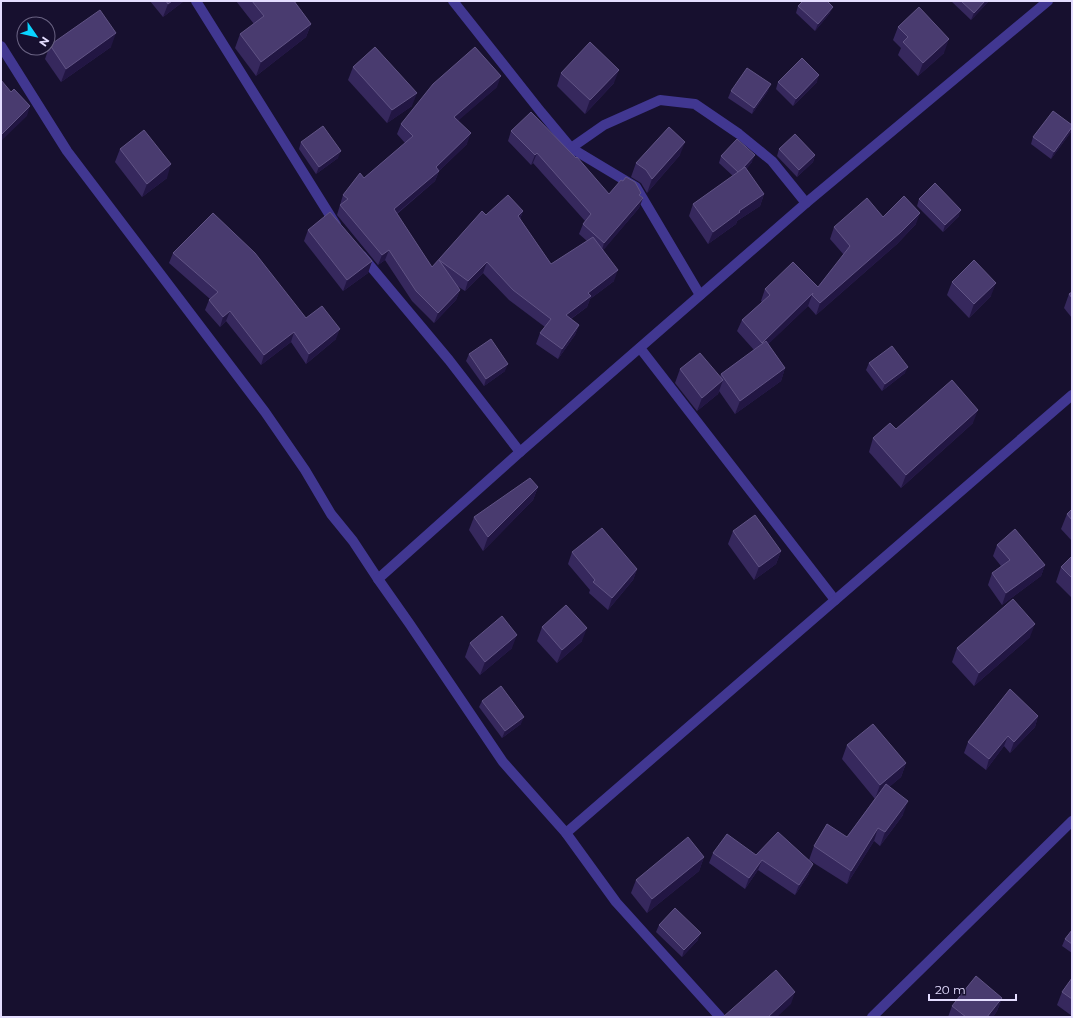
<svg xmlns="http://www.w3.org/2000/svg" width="1073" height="1018" font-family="Montserrat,sans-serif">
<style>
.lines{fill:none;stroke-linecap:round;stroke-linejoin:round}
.street{stroke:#413791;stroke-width:10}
.wall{fill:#36285d}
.shaded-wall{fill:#221643}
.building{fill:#493b6f;stroke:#615485}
</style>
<rect width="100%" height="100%" fill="#17102f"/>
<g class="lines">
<!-- street -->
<g class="street">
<polyline points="196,1 336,225"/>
<polyline points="453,1 541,112 571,148 636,187 700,295"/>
<polyline points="1,46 67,151 265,412 305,470 331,514 353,541 378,579"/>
<polyline points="571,148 604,125 660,100 695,104 739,134 772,161 806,203"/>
<polyline points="362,256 449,360 520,452"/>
<polyline points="640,348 835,600"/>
<polyline points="566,833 1072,395"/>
<polyline points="720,1017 616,902 566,833 503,762 409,623 378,579 520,452 806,203 1048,1"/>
<polyline points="872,1017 1072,821"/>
</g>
</g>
<!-- wall -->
<g class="wall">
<polygon points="150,1 184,1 163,17"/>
<polygon points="236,1 294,1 311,24 306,37 256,76 235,48 240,34 254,24"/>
<polygon points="951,1 989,1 971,20"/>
<polygon points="798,6 830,13 815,31 796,13"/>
<polygon points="898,27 944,53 918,76 898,55 901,48 893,40"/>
<polygon points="50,45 111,47 61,82 45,59"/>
<polygon points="353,67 412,106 387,123 348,80"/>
<polygon points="561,73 614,83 585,114 557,86"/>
<polygon points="778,82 817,82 793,106 776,89"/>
<polygon points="497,87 458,120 467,144 439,171 435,181 397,214 432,267 486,215 523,211 520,219 551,264 587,241 579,234 583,224 585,221 533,163 531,165 508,141 511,131 609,194 640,196 643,198 639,208 603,250 614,281 590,299 587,307 571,319 579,325 575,335 558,359 536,344 540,333 545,327 509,300 483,273 465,291 457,286 460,290 456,300 434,323 412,301 385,260 378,265 337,215 343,195 364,178 405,143 397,134 401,124"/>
<polygon points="731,91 768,91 752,114 728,98"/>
<polygon points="1072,125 1072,129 1071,132 1051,159 1031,144 1033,137"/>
<polygon points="301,142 338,158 316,174 299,149"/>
<polygon points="120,149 167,178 142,197 115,162"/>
<polygon points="779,149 815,155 813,162 797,177 777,156"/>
<polygon points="680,155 647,193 641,183 631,177 636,163"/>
<polygon points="721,156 752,162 746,169 764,194 760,206 737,221 736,224 708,244 689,216 693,204 733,176 719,163"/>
<polygon points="919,199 959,216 943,232 917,206"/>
<polygon points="883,217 916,224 897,244 816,315 808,306 768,344 785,368 781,381 735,414 719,391 718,394 697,411 675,383 680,369 720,377 721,374 754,350 737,331 742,320 762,302 761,301 765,289 818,287 844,255 830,239 834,227"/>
<polygon points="308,230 372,261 368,273 343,291 304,241"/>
<polygon points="173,253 306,318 336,339 306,364 291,342 261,365 226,321 220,327 205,310 209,300 210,299 169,263"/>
<polygon points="952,282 991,296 969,318 947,295"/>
<polygon points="1072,292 1072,318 1064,308 1069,294"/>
<polygon points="469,354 505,371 484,386 466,361"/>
<polygon points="869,363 905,373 882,391 866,370"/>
<polygon points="973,423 901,488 869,452 873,438 896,429"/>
<polygon points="538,487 533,500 483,551 469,530 474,517"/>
<polygon points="1072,509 1072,541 1061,529 1067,514"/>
<polygon points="733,531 781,551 776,564 754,580 728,544"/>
<polygon points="997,545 1045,565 1041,576 1002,605 988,585 992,573 1001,566 993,556"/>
<polygon points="572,552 637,569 633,580 608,610 589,593 590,590 568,564"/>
<polygon points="1072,556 1072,598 1056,582 1061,567"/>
<polygon points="542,627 582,641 557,663 537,641"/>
<polygon points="1030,637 974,686 952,662 957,648"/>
<polygon points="470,643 512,648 480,675 465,657"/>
<polygon points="482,701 521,724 502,738 479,707"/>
<polygon points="1038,716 1035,727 1010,753 1004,746 986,770 964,753 968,742"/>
<polygon points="847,745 906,763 901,777 889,787 903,815 880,846 874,841 847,884 809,860 814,846 847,837 876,797 875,799 842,759"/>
<polygon points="713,853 756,855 809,874 795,895 758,870 745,889 709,863"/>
<polygon points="704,857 699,871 647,913 631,893 636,880"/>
<polygon points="659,925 698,940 682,957 656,932"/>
<polygon points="1072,930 1072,953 1062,946 1065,939"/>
<polygon points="1072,978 1072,1016 1057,1005 1062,992"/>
<polygon points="1002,998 997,1011 993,1017 948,1017 952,1006"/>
</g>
<!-- shaded-wall -->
<g class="shaded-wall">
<polygon points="172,1 184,1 163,17 168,4"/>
<polygon points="985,1 989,1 971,20 974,13"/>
<polygon points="833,7 830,13 815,31 818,24"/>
<polygon points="311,24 306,37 256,76 261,62"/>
<polygon points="116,33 111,47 61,82 66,69"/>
<polygon points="949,39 944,53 918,76 923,63"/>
<polygon points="619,70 614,83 585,114 590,100"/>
<polygon points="819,75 817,82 793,106 796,99"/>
<polygon points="501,76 497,87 451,127 454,117"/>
<polygon points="771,84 768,91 752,114 754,108"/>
<polygon points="417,93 412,106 387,123 392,110"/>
<polygon points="30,106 27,116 1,141 1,135"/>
<polygon points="1072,127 1071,132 1051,159 1054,152"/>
<polygon points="471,133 467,144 439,171 435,181 390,219 394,209"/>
<polygon points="685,142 680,155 647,193 652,179"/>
<polygon points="341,151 338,158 316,174 319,167"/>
<polygon points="537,153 533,163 531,165 535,155"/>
<polygon points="755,155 752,162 737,180 739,173"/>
<polygon points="815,155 813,162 797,177 799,170"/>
<polygon points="171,164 167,178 142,197 147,184"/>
<polygon points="764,194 760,206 737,221 736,224 708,244 713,232 739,211"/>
<polygon points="643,198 639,208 601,253 604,243"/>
<polygon points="961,210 959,216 943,232 945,225"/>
<polygon points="523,211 519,222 518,216"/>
<polygon points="920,213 916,224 897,244 816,315 820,303"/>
<polygon points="389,250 385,260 378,265 382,255"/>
<polygon points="372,261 368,273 343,291 347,280"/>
<polygon points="487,262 483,273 465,291 468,281"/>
<polygon points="618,270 614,281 590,299 587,307 562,325 566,315 588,293"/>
<polygon points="996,283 991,296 969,318 974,304"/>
<polygon points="460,290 456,300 434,323 438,313"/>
<polygon points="812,295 808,306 758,354 762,343"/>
<polygon points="230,311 226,321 220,327 223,317"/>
<polygon points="579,325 575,335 558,359 562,349"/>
<polygon points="340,329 336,339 306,364 309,354"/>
<polygon points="294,332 291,342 261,365 264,355"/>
<polygon points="508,364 505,371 484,386 486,379"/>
<polygon points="908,367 905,373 882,391 885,384"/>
<polygon points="785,368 781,381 735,414 740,401"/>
<polygon points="723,380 718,394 697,411 702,398"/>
<polygon points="978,410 973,423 901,488 906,475"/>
<polygon points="538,487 533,500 483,551 488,537"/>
<polygon points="781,551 776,564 754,580 759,567"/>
<polygon points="1045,565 1041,576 1002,605 1006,593"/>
<polygon points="637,569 633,580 608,610 612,598"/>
<polygon points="1035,624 1030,637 974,686 979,673"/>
<polygon points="587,628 582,641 557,663 562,650"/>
<polygon points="517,635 512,648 480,675 485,662"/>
<polygon points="1038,716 1035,727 1010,753 1014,742"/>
<polygon points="524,717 521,724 502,738 505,731"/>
<polygon points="1008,736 1004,746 986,770 989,759"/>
<polygon points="906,763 901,777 875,799 880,785"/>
<polygon points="908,801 903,815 880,846 885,832"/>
<polygon points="878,828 874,841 847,884 851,871"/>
<polygon points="704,857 699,871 647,913 652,899"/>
<polygon points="762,860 758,870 745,889 749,878"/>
<polygon points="813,864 809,874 795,895 799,885"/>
<polygon points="701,933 698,940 682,957 684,950"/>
<polygon points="795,992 791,1004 777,1017 768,1017"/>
<polygon points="1002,998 997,1011 993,1017 987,1017"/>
</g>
<!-- building -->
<g class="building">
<polygon points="166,1 172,1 168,4"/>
<polygon points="252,1 294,1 311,24 261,62 240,34 264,16"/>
<polygon points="803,1 827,1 833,7 818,24 798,6"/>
<polygon points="961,1 985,1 974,13"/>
<polygon points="919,7 949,39 923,63 903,42 908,37 898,27"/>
<polygon points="100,10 116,33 66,69 50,45"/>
<polygon points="590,42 619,70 590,100 561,73"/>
<polygon points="375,47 417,93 392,110 353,67"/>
<polygon points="475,47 501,76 454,117 471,133 436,167 439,171 394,209 432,267 482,211 486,215 508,195 523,211 518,216 551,264 593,237 618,270 588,293 591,296 566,315 579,325 562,349 540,333 551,319 513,290 487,262 468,281 439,260 460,290 438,313 416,291 389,250 382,255 340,205 348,199 343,195 360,173 364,178 413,136 401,124 433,84"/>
<polygon points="802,58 819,75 796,99 778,82"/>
<polygon points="747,68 771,84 754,108 731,91"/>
<polygon points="1,80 11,92 14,89 30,106 1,135"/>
<polygon points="1053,111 1072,125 1072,127 1054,152 1033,137"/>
<polygon points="531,112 576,158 577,157 609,194 621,180 623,181 626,177 635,182 641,193 639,195 643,198 604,243 583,224 591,214 537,153 535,155 511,131"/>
<polygon points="323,126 341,151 319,167 301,142"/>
<polygon points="669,127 685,142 652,179 646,170 636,163"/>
<polygon points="144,130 171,164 147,184 120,149"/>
<polygon points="795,134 815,155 799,170 779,149"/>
<polygon points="737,139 755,155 742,169 738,172 721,156"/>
<polygon points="745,167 764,194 739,211 740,212 713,232 693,204"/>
<polygon points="935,183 961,210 945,225 919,199"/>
<polygon points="904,196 920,213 901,232 820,303 812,295 813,293 762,343 742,320 770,295 765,289 793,262 818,287 850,246 834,227 867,198 883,217"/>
<polygon points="330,212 372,261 347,280 308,230"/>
<polygon points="213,213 255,253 306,318 322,306 340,329 309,354 294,332 264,355 230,311 223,317 209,300 218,292 173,253"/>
<polygon points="974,260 996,283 974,304 952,282"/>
<polygon points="1072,292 1072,298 1069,294"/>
<polygon points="491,339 508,364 486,379 469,354"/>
<polygon points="766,341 785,368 740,401 721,374"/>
<polygon points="892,346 908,367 885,384 869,363"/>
<polygon points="700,353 723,380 702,398 680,369"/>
<polygon points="952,380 978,410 906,475 873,438 890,423 896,429"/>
<polygon points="530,478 538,487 488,537 474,517"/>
<polygon points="1072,509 1072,520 1067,514"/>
<polygon points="755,515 781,551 759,567 733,531"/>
<polygon points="602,528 637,569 612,598 593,582 595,580 572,552"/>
<polygon points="1015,529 1045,565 1006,593 992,573 1010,560 997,545"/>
<polygon points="1072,556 1072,578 1061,567"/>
<polygon points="1013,599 1035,624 979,673 957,648"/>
<polygon points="566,605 587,628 562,650 542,627"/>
<polygon points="502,616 517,635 485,662 470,643"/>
<polygon points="501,686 524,717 505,731 482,701"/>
<polygon points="1010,689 1038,716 1014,742 1008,736 989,759 968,742"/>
<polygon points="873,724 906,763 880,785 847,745"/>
<polygon points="886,784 908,801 885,832 878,828 851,871 814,846 827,824 847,837"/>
<polygon points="778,832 813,864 799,885 762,860 749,878 713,853 727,834 756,855"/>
<polygon points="688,837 704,857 652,899 636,880"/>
<polygon points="675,908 701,933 684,950 659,925"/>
<polygon points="1072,930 1072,944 1065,939"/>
<polygon points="776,970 795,992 768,1017 723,1017"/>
<polygon points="976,976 1002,998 987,1017 966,1017 952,1006"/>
<polygon points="1072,978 1072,999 1062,992"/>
</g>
<!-- border -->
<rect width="1073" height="1018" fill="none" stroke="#e4ddff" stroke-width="4"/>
<!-- north arrow -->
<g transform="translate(36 36) rotate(124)"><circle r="19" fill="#17102f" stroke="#696282"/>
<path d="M0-3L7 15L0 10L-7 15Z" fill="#09d4ff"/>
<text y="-6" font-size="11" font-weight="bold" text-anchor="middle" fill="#e4ddff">N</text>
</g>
<!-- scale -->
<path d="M929 994v6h87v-6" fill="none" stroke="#e4ddff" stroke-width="2"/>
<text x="935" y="994" font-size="12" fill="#e4ddff" stroke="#17102f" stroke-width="3" paint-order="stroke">20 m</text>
</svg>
